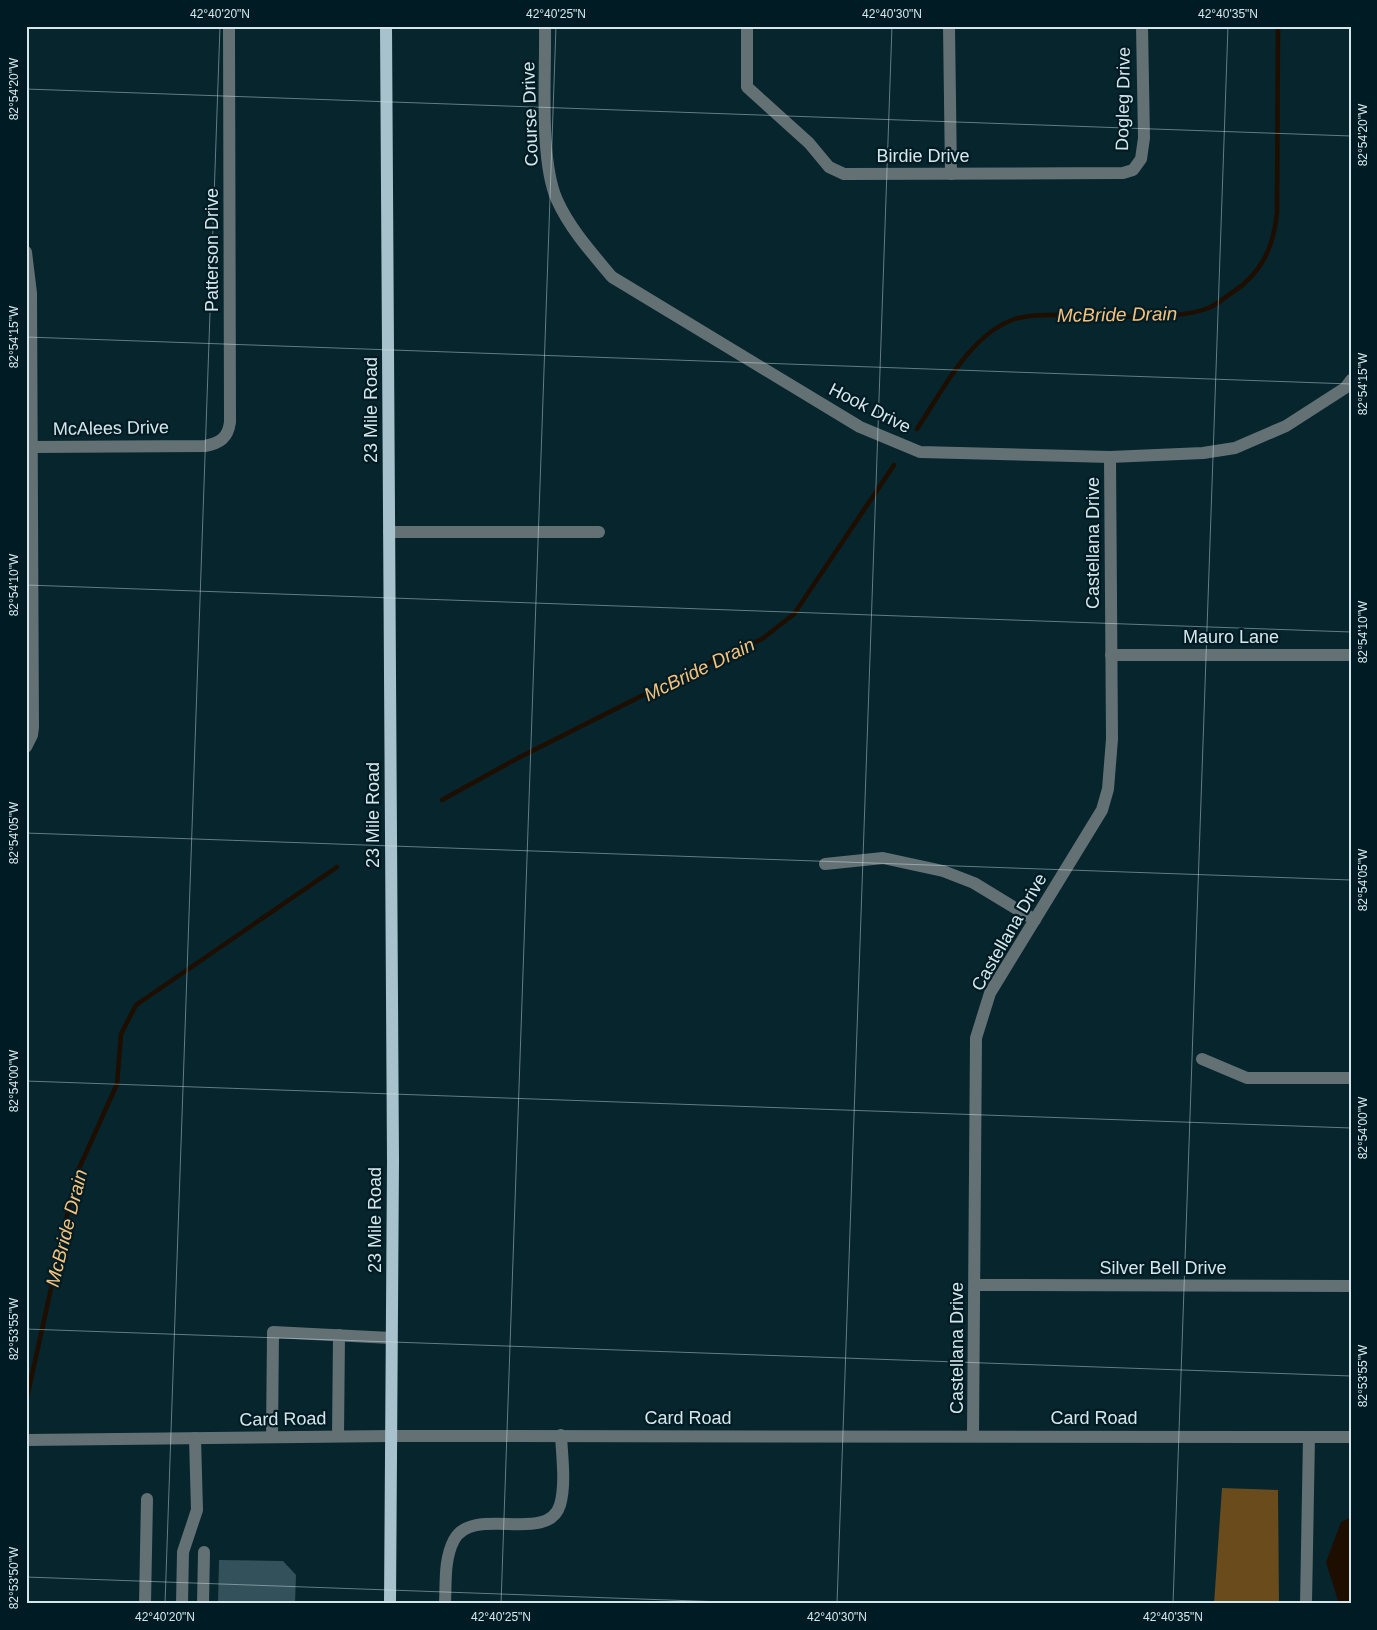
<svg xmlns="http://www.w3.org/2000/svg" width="1377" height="1630" font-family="Arial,sans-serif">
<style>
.forest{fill:#6a4b1c}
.water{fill:#1e0e00}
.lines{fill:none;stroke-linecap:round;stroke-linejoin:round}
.stream{stroke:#1e0e00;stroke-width:4.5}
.building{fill:#33515b}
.minor{stroke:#637175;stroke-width:12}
.major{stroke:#a7c2cc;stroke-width:12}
.ticks{fill:none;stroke:#d6e7ec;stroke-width:1;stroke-opacity:0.45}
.labels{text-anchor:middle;stroke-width:4.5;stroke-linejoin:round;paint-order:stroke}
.street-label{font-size:18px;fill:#d6e7ec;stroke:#001b23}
.water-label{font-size:19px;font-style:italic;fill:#f5c27c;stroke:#001b23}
.neatline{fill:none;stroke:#d6e7ec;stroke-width:2}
.ticks-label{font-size:12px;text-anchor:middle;fill:#d6e7ec}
</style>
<rect width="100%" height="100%" fill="#06252d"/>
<!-- forest -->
<polygon class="forest" points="1222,1488 1278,1490 1279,1604 1214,1604"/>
<!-- water -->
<polygon class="water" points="1351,1517 1351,1604 1339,1604 1326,1562 1341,1522"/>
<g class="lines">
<!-- stream -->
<g class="stream">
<path d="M917,429C941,393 969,336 1012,320C1028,314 1048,315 1065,315C1104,315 1173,322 1208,308C1217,305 1225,297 1233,292C1262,273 1274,246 1277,212L1278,26"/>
<polyline points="442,800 518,758 695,669 762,639 794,614 894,465"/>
<polyline points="26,1402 76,1175 117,1084 121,1034 136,1005 337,867"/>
</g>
</g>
<!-- building -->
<polygon class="building" points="219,1560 283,1561 296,1575 295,1604 218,1604"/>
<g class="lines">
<!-- minor -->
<g class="minor">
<path d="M545,26C546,73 539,160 557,200C570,229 592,253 612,277L860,427L920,452L1110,457L1203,453L1235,448L1286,426L1345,388L1351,380"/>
<polyline points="747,26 747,87 809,143 829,167 844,174 1123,173 1133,170 1141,159 1144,138 1142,26"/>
<polyline points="949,26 951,174"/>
<polyline points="26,252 31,293 33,727 32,735 26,747"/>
<path d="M31,447L205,446C220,443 228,438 230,422L229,26"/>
<polyline points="389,532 599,532"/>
<polyline points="1111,655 1351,655"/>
<polyline points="825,864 883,858 943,871 974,883 1035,920"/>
<polyline points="1202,1059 1247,1078 1351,1078"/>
<polyline points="975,1285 1351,1286"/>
<polyline points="973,1435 976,1038 990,993 1102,810 1108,789 1112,739 1110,457"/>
<polyline points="338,1436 339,1335"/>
<polyline points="272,1437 273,1332 391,1338"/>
<polyline points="26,1440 391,1436 1351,1437"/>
<polyline points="145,1604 147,1499"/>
<polyline points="182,1604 183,1552 197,1510 195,1438"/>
<polyline points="203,1604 204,1552"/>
<path d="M445,1604C446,1582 444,1559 454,1540C473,1504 548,1545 560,1505C566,1484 562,1457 561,1435"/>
<polyline points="1306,1604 1309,1437"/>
</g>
<!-- major -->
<polyline class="major" points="386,26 393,1161 390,1604"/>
</g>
<!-- ticks -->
<path class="ticks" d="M26,89L1351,136M26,337L1351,384M26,585L1351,632M26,833L1351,880M26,1081L1351,1128M26,1329L1351,1376M26,1577L779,1604M165,1604L220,26M501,1604L556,26M837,1604L892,26M1173,1604L1228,26"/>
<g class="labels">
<!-- street labels -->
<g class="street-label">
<text transform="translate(1123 99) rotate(-89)" y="6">Dogleg Drive</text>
<text transform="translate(530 114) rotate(-92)" y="6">Course Drive</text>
<text x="923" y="162">Birdie Drive</text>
<text transform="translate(212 250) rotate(-90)" y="6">Patterson Drive</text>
<text transform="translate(870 408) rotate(27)" y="6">Hook Drive</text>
<text transform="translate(371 410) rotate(-90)" y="6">23 Mile Road</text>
<text transform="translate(111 428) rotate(-1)" y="6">McAlees Drive</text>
<text transform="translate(1093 543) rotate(-90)" y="6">Castellana Drive</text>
<text x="1231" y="643">Mauro Lane</text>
<text transform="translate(373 815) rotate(-90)" y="6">23 Mile Road</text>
<text transform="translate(1009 932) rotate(-60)" y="6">Castellana Drive</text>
<text transform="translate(375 1220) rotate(-90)" y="6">23 Mile Road</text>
<text x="1163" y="1274">Silver Bell Drive</text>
<text transform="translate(957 1348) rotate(-90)" y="6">Castellana Drive</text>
<text x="688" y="1424">Card Road</text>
<text x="1094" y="1424">Card Road</text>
<text transform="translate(283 1419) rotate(-1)" y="6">Card Road</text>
</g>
<!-- water labels -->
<g class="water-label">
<text transform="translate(1117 314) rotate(-1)" y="7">McBride Drain</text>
<text transform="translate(699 669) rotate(-26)" y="7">McBride Drain</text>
<text transform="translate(66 1228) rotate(-76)" y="7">McBride Drain</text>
</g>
</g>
<!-- border -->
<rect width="1377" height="1630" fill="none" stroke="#001b23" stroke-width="55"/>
<rect x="28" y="28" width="1322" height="1574" class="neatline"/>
<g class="ticks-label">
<text x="220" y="18">42°40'20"N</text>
<text x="556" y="18">42°40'25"N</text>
<text x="892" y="18">42°40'30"N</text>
<text x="1228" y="18">42°40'35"N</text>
<text transform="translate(14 89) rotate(-90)" y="4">82°54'20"W</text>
<text transform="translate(1363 135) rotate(-90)" y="4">82°54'20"W</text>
<text transform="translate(14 337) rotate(-90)" y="4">82°54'15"W</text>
<text transform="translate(1363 384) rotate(-90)" y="4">82°54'15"W</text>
<text transform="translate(14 585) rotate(-90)" y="4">82°54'10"W</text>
<text transform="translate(1363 632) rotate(-90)" y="4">82°54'10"W</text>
<text transform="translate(14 833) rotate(-90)" y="4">82°54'05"W</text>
<text transform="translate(1363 880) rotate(-90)" y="4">82°54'05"W</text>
<text transform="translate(14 1081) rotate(-90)" y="4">82°54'00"W</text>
<text transform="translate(1363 1128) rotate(-90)" y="4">82°54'00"W</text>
<text transform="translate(14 1329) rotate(-90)" y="4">82°53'55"W</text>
<text transform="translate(1363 1376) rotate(-90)" y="4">82°53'55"W</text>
<text transform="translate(14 1578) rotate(-90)" y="4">82°53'50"W</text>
<text x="165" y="1621">42°40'20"N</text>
<text x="501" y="1621">42°40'25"N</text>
<text x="837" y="1621">42°40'30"N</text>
<text x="1173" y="1621">42°40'35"N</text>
</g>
</svg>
